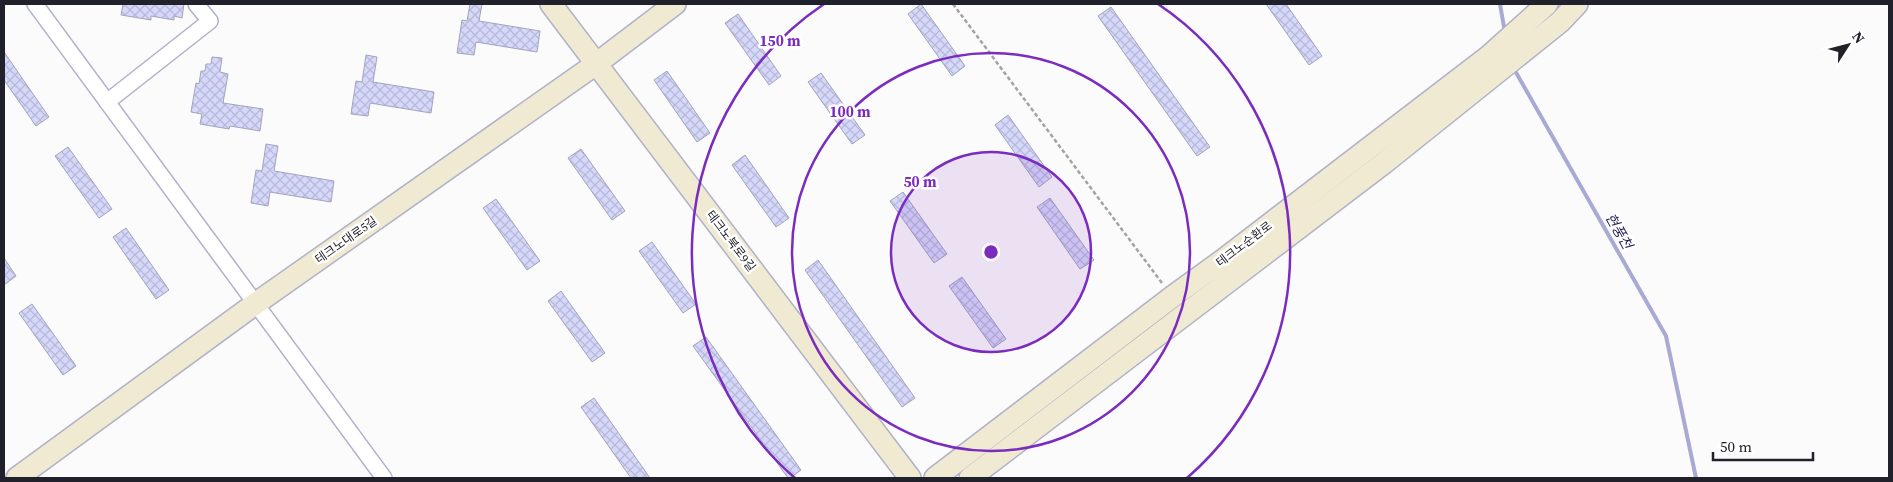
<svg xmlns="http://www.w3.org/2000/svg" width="1893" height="482" font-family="'Source Serif 4','Noto Sans KR',serif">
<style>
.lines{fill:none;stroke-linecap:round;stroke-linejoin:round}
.stream{stroke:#a8aad4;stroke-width:4}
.building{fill:url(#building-cross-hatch);stroke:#a2a4bc}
.street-casing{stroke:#b0b1ca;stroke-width:18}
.secondary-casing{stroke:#b0b1ca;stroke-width:24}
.path{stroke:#a3a3a7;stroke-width:2.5;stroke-dasharray:4 2.5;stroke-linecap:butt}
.street{stroke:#fff;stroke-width:15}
.secondary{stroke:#efead1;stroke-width:21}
.ring{fill:none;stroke:#7b2cbf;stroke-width:2.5}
.labels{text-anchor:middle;stroke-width:5;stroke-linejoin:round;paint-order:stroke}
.street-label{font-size:12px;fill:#20212a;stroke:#fff}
.water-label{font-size:14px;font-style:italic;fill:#272257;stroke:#fff}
.centre{fill:#7b2cbf;stroke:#fff;stroke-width:2.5}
.ring-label{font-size:15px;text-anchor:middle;font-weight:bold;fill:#7b2cbf;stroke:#fff;stroke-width:5;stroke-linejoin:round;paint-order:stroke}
</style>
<defs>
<pattern id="building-cross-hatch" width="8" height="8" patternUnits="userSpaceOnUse" patternTransform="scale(1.25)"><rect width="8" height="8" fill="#d6d8fb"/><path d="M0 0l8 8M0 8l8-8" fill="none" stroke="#b7b9d7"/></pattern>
</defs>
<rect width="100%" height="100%" fill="#fbfbfb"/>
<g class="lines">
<!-- stream -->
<g class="stream">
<polyline points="1500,4 1505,33"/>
<polyline points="1514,69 1666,336 1696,478"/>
</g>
</g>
<!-- building -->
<g class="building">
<polygon points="123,4 184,4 182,18 174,16 174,20 151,16 151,20 121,15"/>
<polygon points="470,4 482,4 479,21 540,31 537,52 476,42 474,55 457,53 462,20 467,21"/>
<polygon points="921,4 965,66 952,76 908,14"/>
<polygon points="1266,4 1286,4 1322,56 1309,65"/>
<polygon points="1111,7 1210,147 1197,156 1098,16"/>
<polygon points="738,14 781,76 769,85 725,23"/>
<polygon points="4,52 49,117 36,126 4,80"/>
<polygon points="366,55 377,57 373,82 434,92 431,113 370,103 368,116 351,114 356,81 362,82"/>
<polygon points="212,57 222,58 220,72 228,74 223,103 263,109 260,131 230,126 229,129 200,124 202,114 191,112 196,83 199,84 201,71 205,71 206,64 211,64"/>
<polygon points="667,71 710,133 697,142 654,80"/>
<polygon points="821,73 865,135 852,144 808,82"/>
<polygon points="1008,115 1052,177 1039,187 995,125"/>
<polygon points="266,144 278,146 274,171 334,181 331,202 270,192 268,206 251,203 256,170 262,171"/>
<polygon points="68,147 112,209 99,218 55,156"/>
<polygon points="581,149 625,211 612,220 568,158"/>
<polygon points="745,155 789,218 776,227 732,165"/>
<polygon points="903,192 947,254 934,263 890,201"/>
<polygon points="1050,198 1094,260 1080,269 1037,207"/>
<polygon points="496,199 540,261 527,270 483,208"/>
<polygon points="126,228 169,290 156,299 113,237"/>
<polygon points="652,242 696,304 683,313 639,251"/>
<polygon points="4,258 16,276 4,285"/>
<polygon points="818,260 915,398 902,407 805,270"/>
<polygon points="962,277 1006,339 993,348 949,286"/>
<polygon points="561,291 605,353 592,362 548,301"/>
<polygon points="32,304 76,366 63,375 19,313"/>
<polygon points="706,337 801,470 790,478 788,478 693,346"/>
<polygon points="594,398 650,478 631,478 581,407"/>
</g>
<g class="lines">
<!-- street casing -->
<g class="street-casing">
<g id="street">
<polyline points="35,4 384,478"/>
<polyline points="107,102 210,21 196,4"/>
</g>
</g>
<!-- secondary casing -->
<g class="secondary-casing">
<g id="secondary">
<polyline points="551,4 910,478"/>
<polyline points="17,478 255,304 596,64 675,4"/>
<polyline points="935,478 1172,297 1223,260 1489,56 1547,4"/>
<polyline points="970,478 1384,163 1560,22 1577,4"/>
</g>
</g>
<!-- path -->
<polyline class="path" points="953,4 1162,283"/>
<!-- street -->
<use href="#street" class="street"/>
<!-- secondary -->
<use href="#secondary" class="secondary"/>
</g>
<!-- distance rings -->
<circle cx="991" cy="252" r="100" fill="#7b2cbf" fill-opacity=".12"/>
<g class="ring">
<circle cx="991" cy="252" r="100"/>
<circle cx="991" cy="252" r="199"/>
<path d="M795 478A299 299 0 0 1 824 4M1158 4A299 299 0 0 1 1187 478"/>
</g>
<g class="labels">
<!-- street labels -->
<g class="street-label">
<text transform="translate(346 240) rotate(-35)" y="4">테크노대로5길</text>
<text transform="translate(731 241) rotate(53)" y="4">테크노북로9길</text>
<text transform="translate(1244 244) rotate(-37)" y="4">테크노순환로</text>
</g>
<!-- water labels -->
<g class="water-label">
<text transform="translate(1619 231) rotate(60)" y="5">현풍천</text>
</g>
</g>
<circle cx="991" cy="252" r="8" class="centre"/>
<g class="ring-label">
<text x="780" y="46">150 m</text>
<text x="850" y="117">100 m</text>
<text x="920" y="187">50 m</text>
</g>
<!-- border -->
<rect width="1893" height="482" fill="none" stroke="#20212a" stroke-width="10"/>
<!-- north arrow -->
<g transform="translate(1848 45) rotate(54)" stroke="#ffffff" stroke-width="4" paint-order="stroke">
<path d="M0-4L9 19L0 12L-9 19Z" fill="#20212a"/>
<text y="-8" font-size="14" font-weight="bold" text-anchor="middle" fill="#20212a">N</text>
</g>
<!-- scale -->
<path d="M1713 452v8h100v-8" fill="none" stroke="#20212a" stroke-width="2.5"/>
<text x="1720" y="452" font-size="15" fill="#20212a" stroke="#ffffff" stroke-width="4" paint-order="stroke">50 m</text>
</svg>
